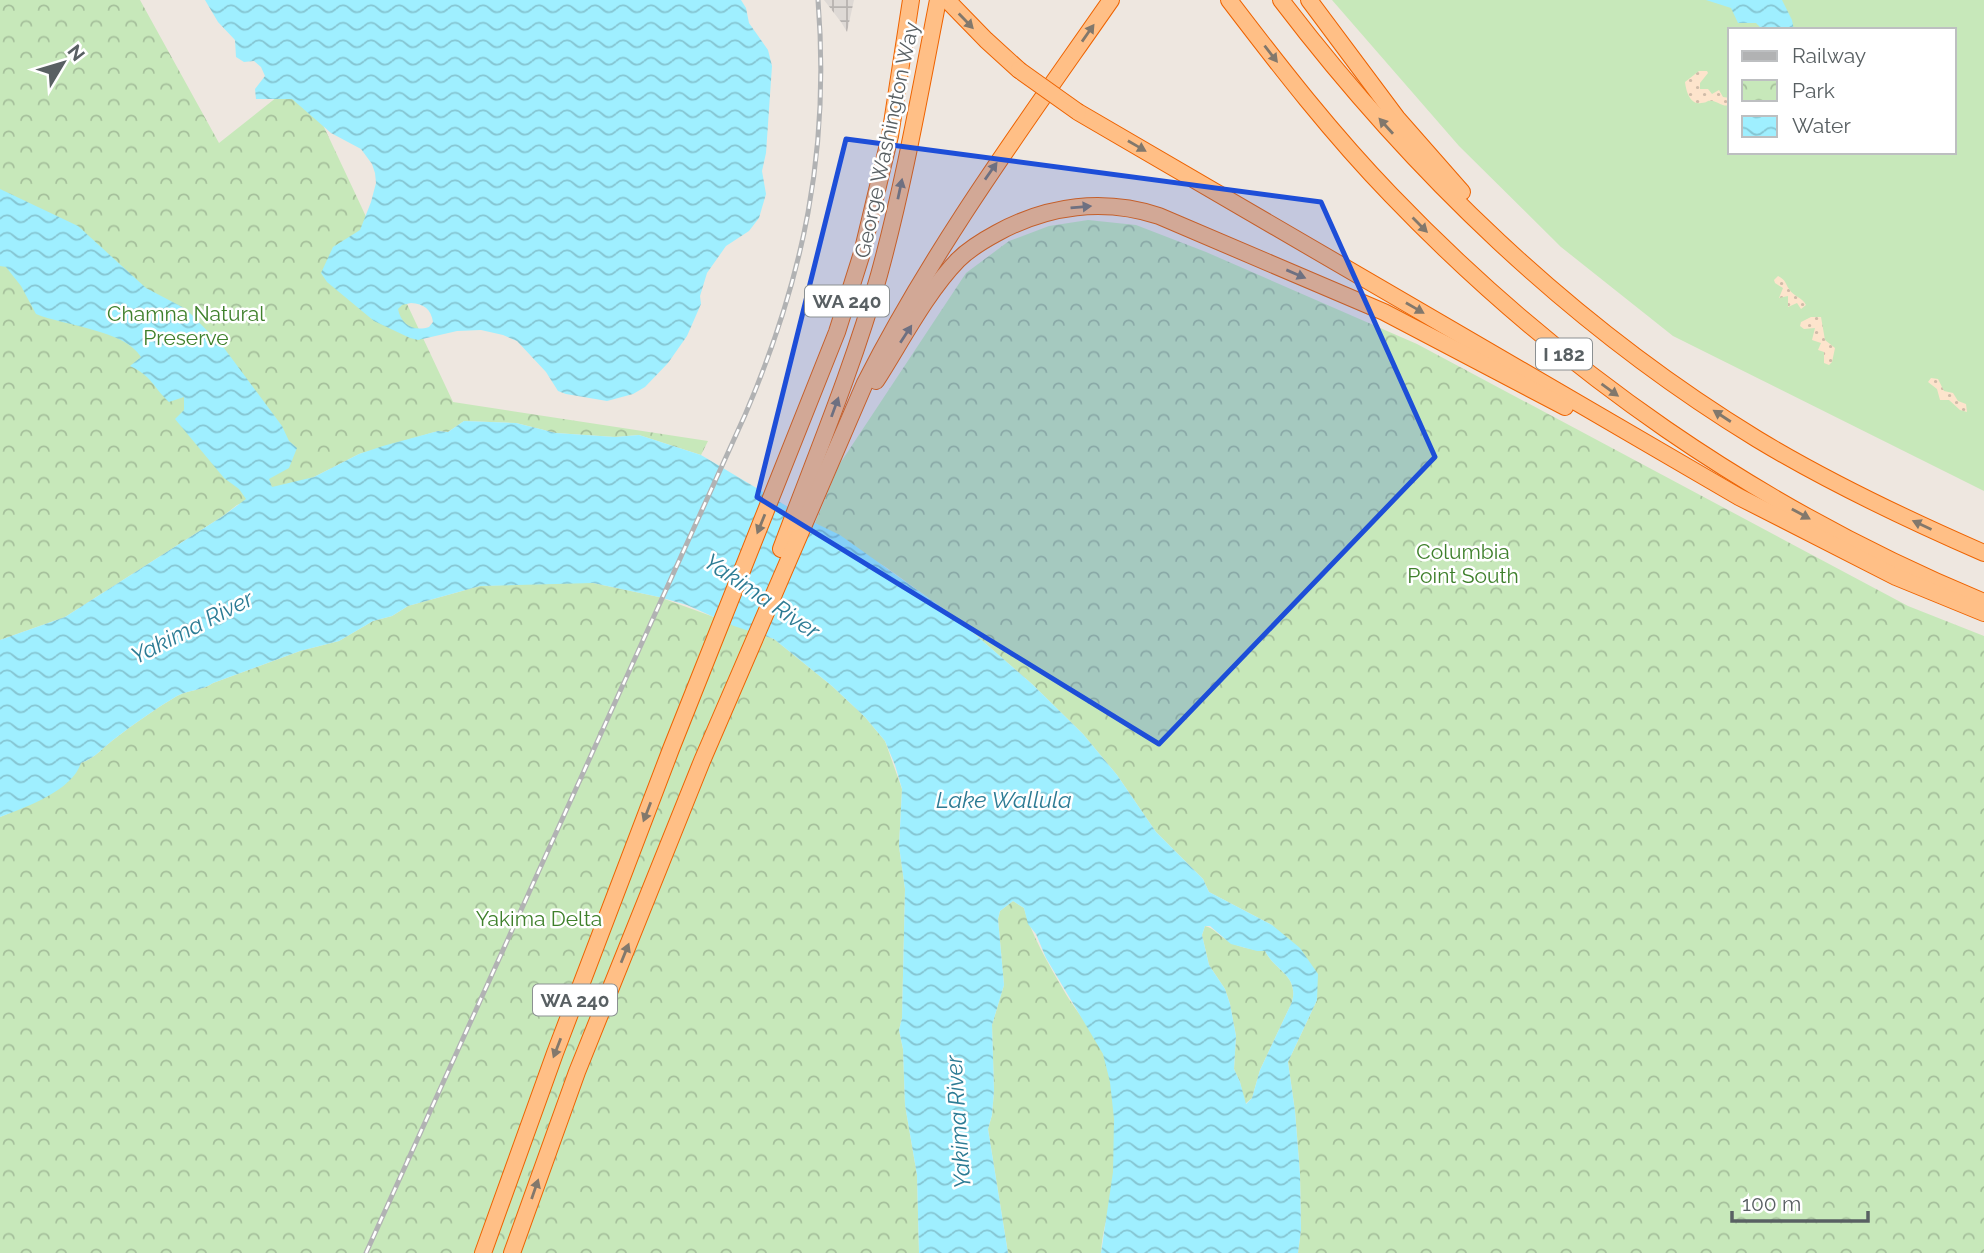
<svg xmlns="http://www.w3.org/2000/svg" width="1984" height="1253" font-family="Raleway,sans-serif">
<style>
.industrial{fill:url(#industrial-grid)}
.green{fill:#c7e8ba;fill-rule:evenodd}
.sand{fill:url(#sand-dots)}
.park{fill:url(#park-crowns)}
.water{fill:url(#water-waves);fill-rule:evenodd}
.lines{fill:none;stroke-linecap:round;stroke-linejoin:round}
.highway-casing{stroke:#ee6300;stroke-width:18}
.highway{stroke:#ffbf86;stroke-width:16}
.rail-casing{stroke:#b1b2b3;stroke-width:5}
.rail{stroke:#fff;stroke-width:2.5;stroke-dasharray:8;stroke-linecap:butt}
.highway-bridge-casing{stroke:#ee6300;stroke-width:18;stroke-linecap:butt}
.highway-bridge{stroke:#ffbf86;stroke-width:16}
.oneway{fill:#82786c}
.marked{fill:#1d4ed8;fill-opacity:0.2;stroke:#1d4ed8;stroke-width:5;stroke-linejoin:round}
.labels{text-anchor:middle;stroke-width:5;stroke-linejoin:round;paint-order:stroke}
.shield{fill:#fff;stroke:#8b9092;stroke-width:2}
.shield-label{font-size:19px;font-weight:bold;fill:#596063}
.street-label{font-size:21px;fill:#596063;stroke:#fff}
.park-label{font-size:21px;fill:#3f802c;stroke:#fff}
.water-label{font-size:23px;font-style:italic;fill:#2c7b94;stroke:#fff}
</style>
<defs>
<pattern id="industrial-grid" width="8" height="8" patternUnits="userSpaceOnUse" patternTransform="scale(1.75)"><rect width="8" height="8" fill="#ded9d5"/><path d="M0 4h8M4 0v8" fill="none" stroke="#b7b3b0"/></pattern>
<pattern id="sand-dots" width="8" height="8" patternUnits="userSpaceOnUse" patternTransform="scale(1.75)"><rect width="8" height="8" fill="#fde4cc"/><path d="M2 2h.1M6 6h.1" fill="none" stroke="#d0bca9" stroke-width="1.8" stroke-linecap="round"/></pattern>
<pattern id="park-crowns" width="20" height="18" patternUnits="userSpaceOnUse" patternTransform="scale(1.75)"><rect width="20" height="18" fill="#c7e8ba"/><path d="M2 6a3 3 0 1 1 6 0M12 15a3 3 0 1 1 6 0" fill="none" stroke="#a5bf9b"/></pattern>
<pattern id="water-waves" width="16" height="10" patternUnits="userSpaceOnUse" patternTransform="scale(1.75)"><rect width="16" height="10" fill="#9fefff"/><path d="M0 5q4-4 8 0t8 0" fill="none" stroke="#85c5d2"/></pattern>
</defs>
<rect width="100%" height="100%" fill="#eee7e0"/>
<!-- industrial -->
<polygon class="industrial" points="824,0 854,0 847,32 841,22"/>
<!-- green -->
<path class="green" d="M1332,0H1984V491L1673,336L1561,247L1459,146ZM1730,30H1954V152H1730Z"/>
<!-- sand -->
<g class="sand">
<path d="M1699,71H1707L1708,73L1700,83V89H1708L1712,94L1719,90L1723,97L1730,98V105C1722,107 1721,103 1713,101C1705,100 1709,103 1701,103C1690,105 1686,91 1685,82Z"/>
<path d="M1778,276C1786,280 1785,283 1789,289C1794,297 1802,297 1806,305L1801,309L1797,303L1788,307V296L1779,298L1783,288L1775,283L1774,280Z"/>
<polygon points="1811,317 1821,317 1825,340 1835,348 1832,362 1829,365 1824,363 1824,352 1818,350 1821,343 1812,340 1815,328 1804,329 1800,326 1801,322"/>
<polygon points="1931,378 1938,379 1944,391 1953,393 1958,401 1966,404 1967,412 1960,410 1949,400 1940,400 1937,389 1928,382"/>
</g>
<!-- park -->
<g class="park">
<polygon points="0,0 140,0 219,143 301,78 453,402 708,441 701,455 639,435 615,437 556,433 516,423 464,421 448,432 438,431 359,454 314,477 237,505 223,516 65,617 0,640"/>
<polygon points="1088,220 1136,225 1206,252 1417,344 1908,606 1984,636 1984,1253 1298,1253 1301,1230 1300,1174 1295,1111 1288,1062 1317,1000 1272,925 1209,892 1203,879 1156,832 1117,775 1083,734 1032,684 955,617 887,568 815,523 839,465 966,273 1009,241 1049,226"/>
<path d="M547,583H593L659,597L774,639L832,686L865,717L885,741L902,789L899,846L905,889L902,1018L899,1030L903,1049L905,1105L917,1175L919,1253H0V817L10,813L81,763C96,758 104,746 117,737C136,722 157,708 177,696C190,689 202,691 213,683L300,651L339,641L373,621L392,616L408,606L480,586Z"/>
<path d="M1013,901L1024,908C1031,935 1054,974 1069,999C1080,1016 1095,1033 1103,1053C1117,1088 1116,1152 1112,1190C1109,1211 1102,1232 1101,1253H1008L988,1129L992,1115L994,1091L992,1025L1004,985L998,919L1000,911Z"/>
<path d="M1205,926C1214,928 1217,934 1225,939C1235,947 1254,950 1265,951C1275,971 1299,975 1292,1002L1260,1070L1252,1098L1245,1104L1240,1082L1234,1069L1236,1036L1230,1004L1225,989L1209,965L1202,935Z"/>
</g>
<!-- water -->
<g class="water">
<path d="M205,0H741L746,8L749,23L768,50L772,66L766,153L762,171L766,194L759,218L749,231L726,246L707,273L700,296L701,304L687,336L668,363L645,387L633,394L607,401L566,394L558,391L546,372L517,341L503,335L481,330L457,331L418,340L410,338L374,321L327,282L321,273L333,247L360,230L371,202L376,183L375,173L372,164L361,149L331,133L292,99H256L255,89L265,76L261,67L254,61L244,62L236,57L235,40L218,22ZM411,303C424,304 431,309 433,322L429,327C414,332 401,325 398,309L402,305Z"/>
<polygon points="1706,0 1782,0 1792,20 1794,30 1763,30 1756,23 1738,23 1731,8"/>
<path d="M0,189L78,226L146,288L186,309L224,348L282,426L289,441L297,448L289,468L269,479L272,487L314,477L359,454L383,446L438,431L448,432L464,421L516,423L556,433L615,437L639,435L701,455L815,523L840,535L955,617L1032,684L1083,734L1117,775L1156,832L1203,879L1209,892L1272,925L1300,948L1318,974L1317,1000L1288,1062L1295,1111L1300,1174L1301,1230L1298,1253H1101L1113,1172L1114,1119L1110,1082L1103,1054L1046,958L1036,934L1028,924L1024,908L1013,901L1000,911L998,919L1004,985L992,1025L994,1090L992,1115L988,1129L1008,1253H919L917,1175L905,1105L903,1049L899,1030L902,1018L905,889L899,846L902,789L895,765L885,741L865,717L832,686L774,639L734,626L687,605L659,597L593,583L480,586L408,606L392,616L373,621L339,641L300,651L213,683C202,691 190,689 177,696C157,708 136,722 117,737C104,746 96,758 81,763C72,791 26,807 0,817V640L65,617L223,516L246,499L239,489L224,478L175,419L184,410V397L169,402C152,386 153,377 130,366L141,357C125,330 65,326 36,314L21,286L6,267L0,266ZM1205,926H1210L1231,944L1257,951H1265C1275,971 1299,975 1292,1002L1260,1070L1252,1098L1246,1104L1240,1082L1234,1069L1236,1036L1230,1004L1225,989L1209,965L1202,935Z"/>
</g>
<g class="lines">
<!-- highway casing -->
<g class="highway-casing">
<g id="highway">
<polyline points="947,0 986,40 1019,70"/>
<path d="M1229,0C1280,67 1332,134 1391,195C1559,370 1759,509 1984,602"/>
<path d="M1281,0C1412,172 1572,326 1757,439C1830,483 1906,519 1984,553"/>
<polyline points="1309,0 1397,118 1462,192"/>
<polyline points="1078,112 1739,497 1896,577 1984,613"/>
<path d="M876,381C901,342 926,293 958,260C969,249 984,240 997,233C1048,205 1104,198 1159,216L1384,312L1565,407"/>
<path d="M781,549C815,458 853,368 879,275C904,184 920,92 938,0"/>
<polyline points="483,1253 555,1053 671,749 837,332 862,253 890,136 911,0"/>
<path d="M512,1253L577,1072L702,761L865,383C934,247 1024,125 1111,0"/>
</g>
</g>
<!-- highway -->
<use href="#highway" class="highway"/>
<!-- rail casing -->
<g class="rail-casing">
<path id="rail" d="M366,1253L745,415C804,277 830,150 818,0"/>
</g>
<!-- rail -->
<use href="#rail" class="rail"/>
<!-- highway-bridge casing -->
<g class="highway-bridge-casing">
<polyline id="highway-bridge" points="1019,70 1078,112"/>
</g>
<!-- highway-bridge -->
<use href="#highway-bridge" class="highway-bridge"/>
</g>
<!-- one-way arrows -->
<defs><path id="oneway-solid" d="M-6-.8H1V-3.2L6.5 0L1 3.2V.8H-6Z" transform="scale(1.75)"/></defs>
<g class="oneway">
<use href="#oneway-solid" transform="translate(966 21) rotate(46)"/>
<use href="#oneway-solid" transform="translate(1088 33) rotate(-55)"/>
<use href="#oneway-solid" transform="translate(1271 54) rotate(52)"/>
<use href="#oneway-solid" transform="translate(1386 126) rotate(-132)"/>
<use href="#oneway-solid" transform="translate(1137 146) rotate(30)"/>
<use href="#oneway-solid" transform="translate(991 171) rotate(-55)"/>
<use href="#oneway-solid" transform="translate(900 189) rotate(-78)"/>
<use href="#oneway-solid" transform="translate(1081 207) rotate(-5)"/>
<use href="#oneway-solid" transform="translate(1420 225) rotate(45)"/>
<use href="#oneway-solid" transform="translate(1296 274) rotate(23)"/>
<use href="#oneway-solid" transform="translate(1415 308) rotate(30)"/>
<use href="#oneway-solid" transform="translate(906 334) rotate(-57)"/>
<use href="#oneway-solid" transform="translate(1610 390) rotate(36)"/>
<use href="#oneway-solid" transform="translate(835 407) rotate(-70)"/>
<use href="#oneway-solid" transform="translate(1722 416) rotate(-147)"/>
<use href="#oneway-solid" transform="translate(1801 514) rotate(29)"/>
<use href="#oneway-solid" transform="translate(761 524) rotate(112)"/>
<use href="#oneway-solid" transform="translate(1922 525) rotate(-155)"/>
<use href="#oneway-solid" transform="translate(647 812) rotate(111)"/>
<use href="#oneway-solid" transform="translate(625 953) rotate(-68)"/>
<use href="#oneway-solid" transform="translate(557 1048) rotate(111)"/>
<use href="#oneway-solid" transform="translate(535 1189) rotate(-71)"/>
</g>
<!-- marked area -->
<path class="marked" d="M846,139L1321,202L1435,457L1159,744L757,497Z"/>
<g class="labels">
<!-- shield labels -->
<g class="shield">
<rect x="805" y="285.5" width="84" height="31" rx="5"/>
<rect x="1536" y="338.5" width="56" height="31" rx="5"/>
<rect x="533" y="984.5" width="84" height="31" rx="5"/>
</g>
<g class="shield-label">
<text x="847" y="308">WA 240</text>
<text x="1564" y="361">I 182</text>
<text x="575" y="1007">WA 240</text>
</g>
<!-- street labels -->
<g class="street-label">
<text transform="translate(887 140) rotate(-78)" y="7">George Washington Way</text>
</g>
<!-- park labels -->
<g class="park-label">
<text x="186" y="321">Chamna Natural<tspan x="186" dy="24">Preserve</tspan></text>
<text x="1463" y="559">Columbia<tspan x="1463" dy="24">Point South</tspan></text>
<text x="539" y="926">Yakima Delta</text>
</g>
<!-- water labels -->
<g class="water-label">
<text transform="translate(762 596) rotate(34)" y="8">Yakima River</text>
<text transform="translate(192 627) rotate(-27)" y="8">Yakima River</text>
<text x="1004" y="808">Lake Wallula</text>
<text transform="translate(958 1122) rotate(-94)" y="8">Yakima River</text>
</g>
</g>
<!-- legend -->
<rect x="1728" y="28" width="228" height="126" fill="#ffffff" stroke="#bdbfc1" stroke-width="2"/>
<rect x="1742" y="51" width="35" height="10" fill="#b1b2b3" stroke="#bdbfc1" stroke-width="2"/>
<text x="1792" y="63" font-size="21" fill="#596063">Railway</text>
<rect x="1742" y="80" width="35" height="21" fill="url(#park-crowns)" stroke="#bdbfc1" stroke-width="2"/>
<text x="1792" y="98" font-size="21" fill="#596063">Park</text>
<rect x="1742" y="116" width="35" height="21" fill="url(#water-waves)" stroke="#bdbfc1" stroke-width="2"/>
<text x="1792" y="133" font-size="21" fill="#596063">Water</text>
<!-- north arrow -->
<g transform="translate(63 63) rotate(52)" stroke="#ffffff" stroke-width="5" paint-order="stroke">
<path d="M0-5L12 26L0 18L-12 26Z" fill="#596063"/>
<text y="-10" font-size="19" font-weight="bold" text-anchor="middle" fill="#596063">N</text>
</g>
<!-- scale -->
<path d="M1732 1211v10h136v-10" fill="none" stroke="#596063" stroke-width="3.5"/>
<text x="1742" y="1211" font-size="21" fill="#596063" stroke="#ffffff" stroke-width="5" paint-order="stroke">100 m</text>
</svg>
